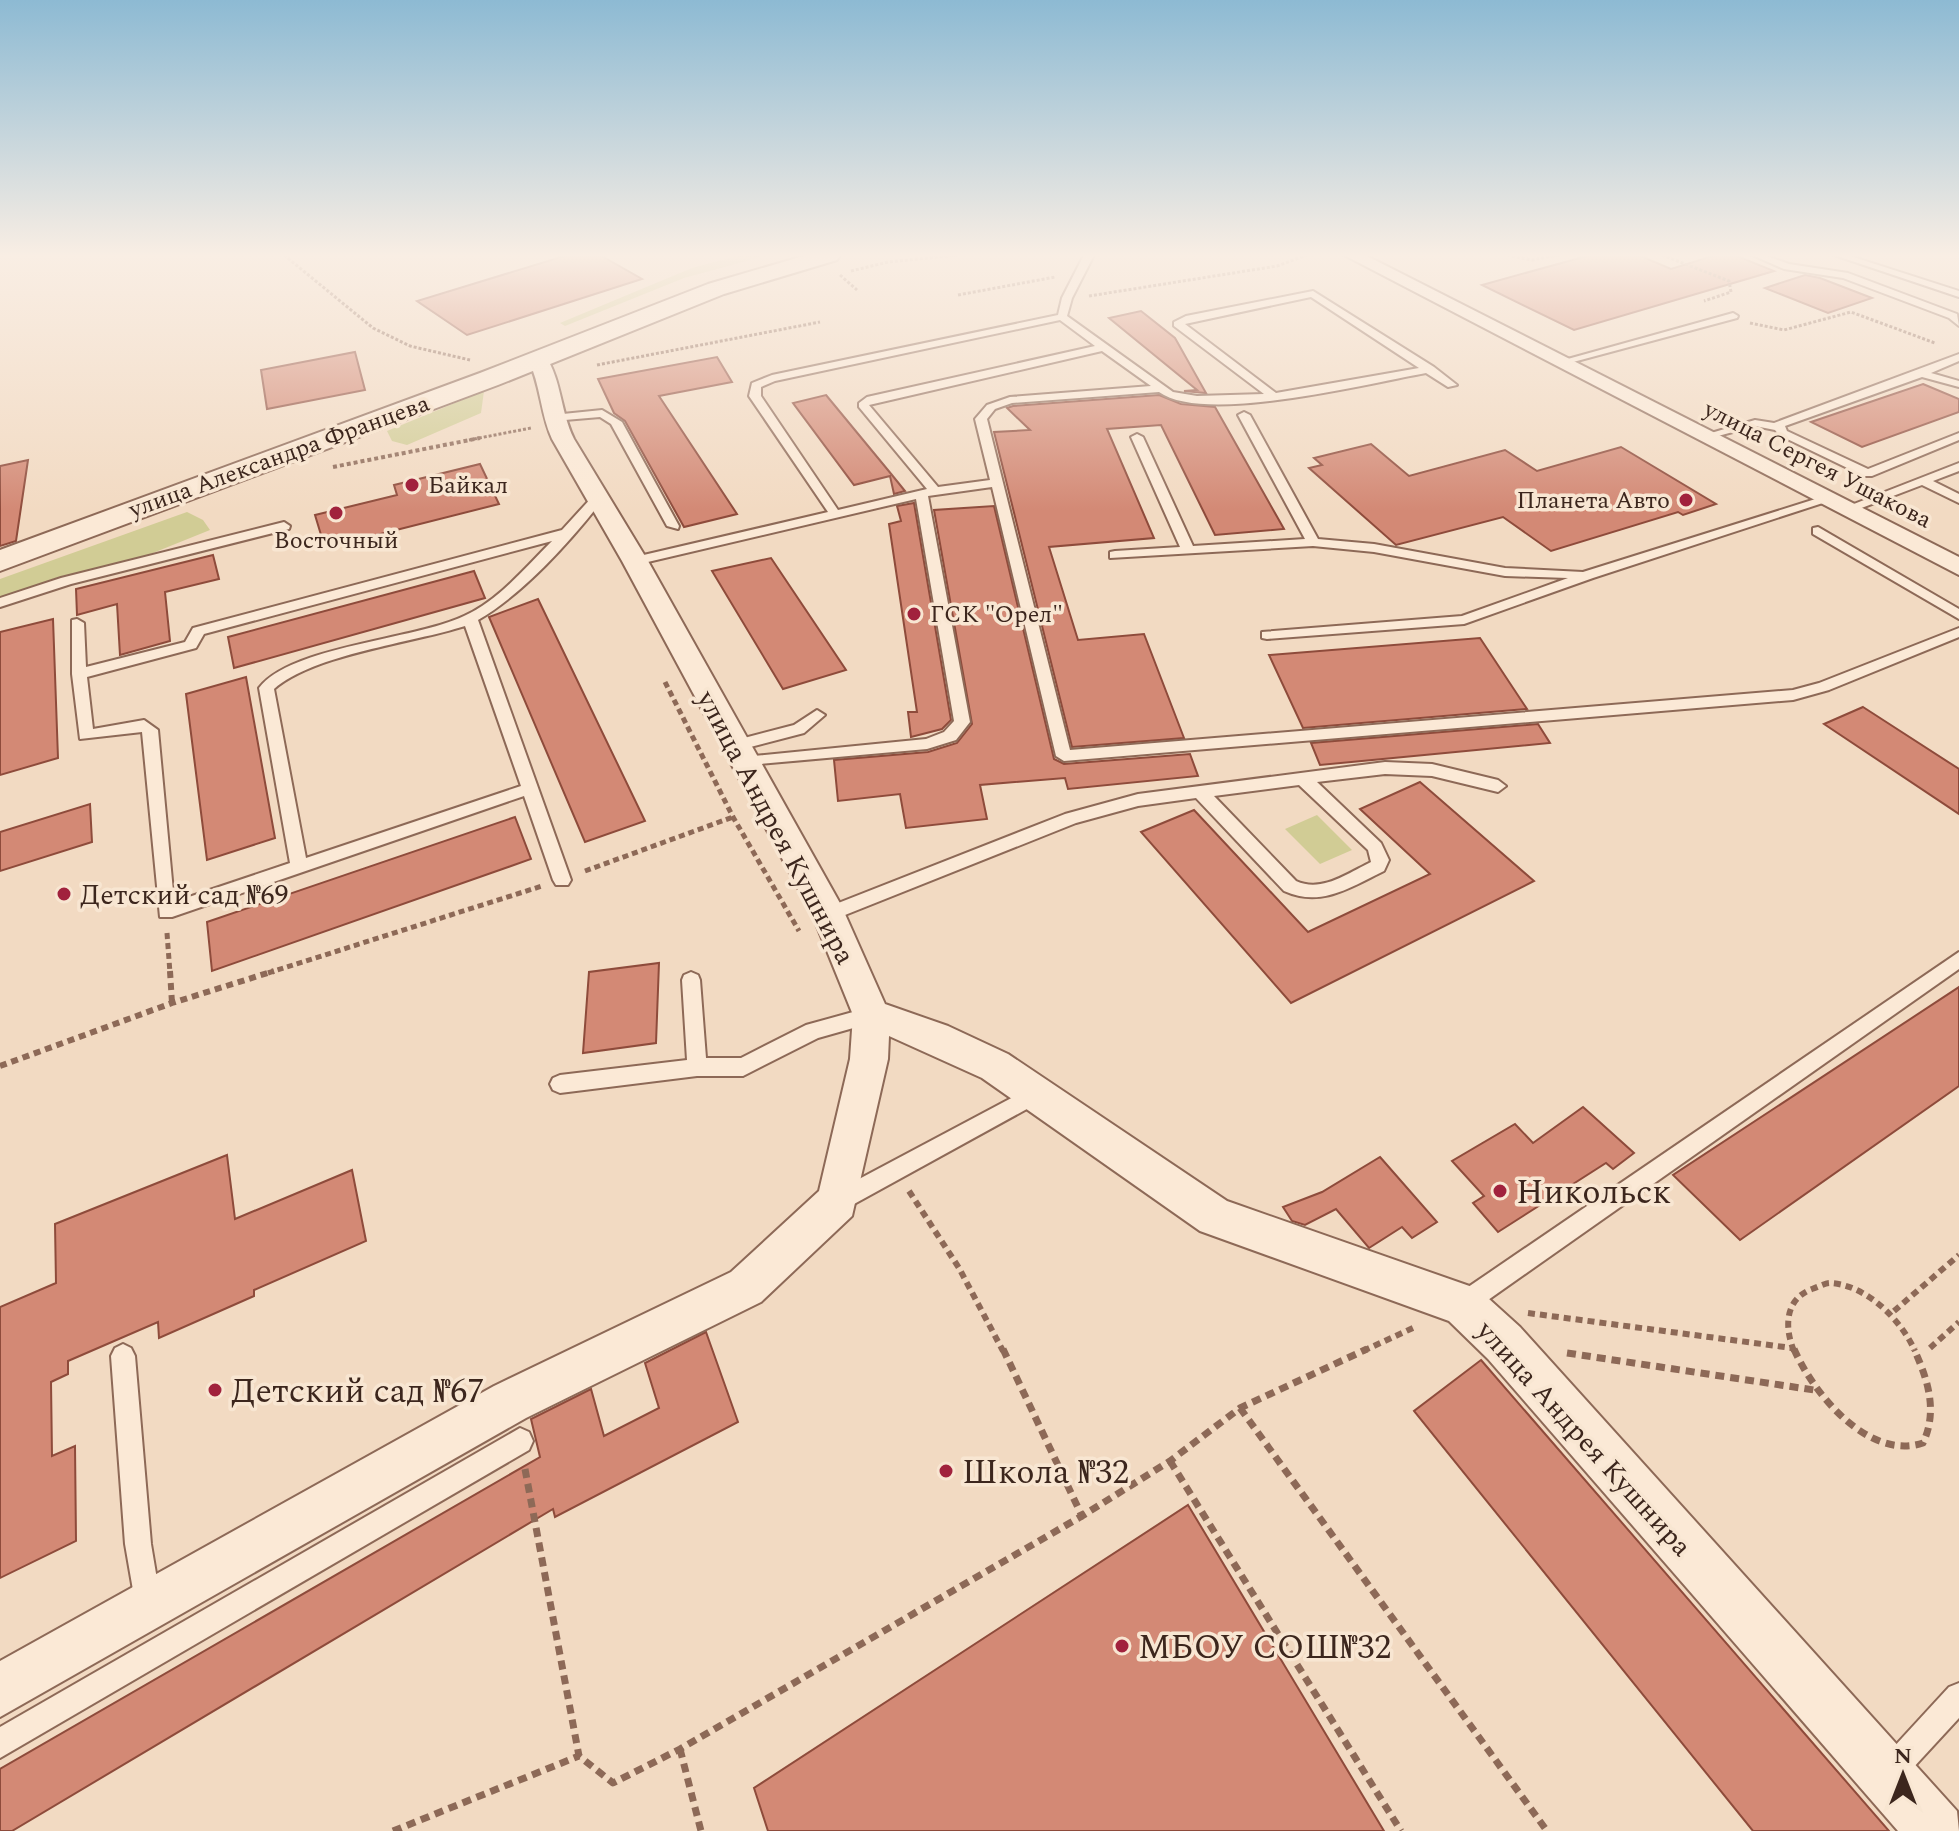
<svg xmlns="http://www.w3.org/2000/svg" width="1959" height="1831" font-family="Spectral,serif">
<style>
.green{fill:#d1cc95}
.building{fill:#d38975;stroke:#8e4b3b;stroke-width:2}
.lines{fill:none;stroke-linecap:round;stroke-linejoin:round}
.service-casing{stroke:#8d6957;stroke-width:4}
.minor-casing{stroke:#8d6957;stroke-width:4}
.tertiary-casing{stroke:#8d6957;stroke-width:4}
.path-far4{stroke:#8d6957;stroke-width:3;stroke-dasharray:3 2;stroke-linecap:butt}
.path-far3{stroke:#8d6957;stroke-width:4;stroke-dasharray:4 3;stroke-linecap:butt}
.path-far2{stroke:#8d6957;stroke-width:5;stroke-dasharray:6 4;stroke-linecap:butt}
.path-far1{stroke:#8d6957;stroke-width:6;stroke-dasharray:7 5;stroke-linecap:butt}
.path{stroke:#8d6957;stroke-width:7;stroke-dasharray:9 6;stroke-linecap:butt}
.service{fill:#fbe9d6;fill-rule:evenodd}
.minor{fill:#fbe9d6;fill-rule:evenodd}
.tertiary{fill:#fbe9d6;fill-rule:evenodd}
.poi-dot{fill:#a1223d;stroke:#f8e6d2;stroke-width:3}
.labels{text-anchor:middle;stroke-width:7;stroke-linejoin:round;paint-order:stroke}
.far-street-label{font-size:24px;fill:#3c261d;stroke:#f8e6d2}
.far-poi-label{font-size:24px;fill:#3c261d;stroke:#f8e6d2;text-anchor:start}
.street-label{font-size:28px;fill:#3c261d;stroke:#f8e6d2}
.poi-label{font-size:28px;fill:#3c261d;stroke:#f8e6d2;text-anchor:start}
.near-poi-label{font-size:34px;fill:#3c261d;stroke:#f8e6d2;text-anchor:start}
</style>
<rect width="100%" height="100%" fill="#f2dac2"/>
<!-- green -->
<g class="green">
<polygon points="741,255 769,255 684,278 565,326 560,323 692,268"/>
<polygon points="484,391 481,413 407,445 392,441 387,431"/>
<polygon points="187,512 203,520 210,530 138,559 58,577 0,599 0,579"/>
<polygon points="1317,815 1352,850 1320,864 1285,829"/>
</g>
<!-- building -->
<g class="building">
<polygon points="571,254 598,254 642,279 467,335 417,301"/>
<polygon points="1594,254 1636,254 1671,269 1719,254 1732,254 1774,271 1574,330 1482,285"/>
<polygon points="1805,275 1820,278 1872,298 1828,313 1765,288"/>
<polygon points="1141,311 1175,338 1206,393 1184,391 1197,390 1109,318"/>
<polygon points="355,352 365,390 267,409 261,370"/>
<polygon points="717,357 732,382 659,396 737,514 684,527 625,421 614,413 598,379"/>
<polygon points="1923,384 1959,399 1959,412 1862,447 1811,422"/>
<polygon points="826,395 892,475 905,491 894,494 890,476 854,485 793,403"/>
<polygon points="1159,395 1181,404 1215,407 1284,529 1215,535 1161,425 1107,429 1154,538 1049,547 1078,640 1144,634 1184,738 1072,747 994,432 1030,430 1007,408 1013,406"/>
<polygon points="1371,444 1409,476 1505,450 1537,471 1621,447 1716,504 1683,515 1678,512 1551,551 1503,517 1396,545 1309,468 1322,465 1314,458"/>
<polygon points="28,460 16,541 0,546 0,466"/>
<polygon points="480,464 499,504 325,548 315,515 397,495 394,485"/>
<polygon points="914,503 951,720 942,729 911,737 908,712 917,712 889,524 901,521 897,506"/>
<polygon points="994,506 1054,759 1064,764 1190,754 1198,776 1068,789 1065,778 980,785 987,819 906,828 900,794 838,801 834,760 928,752 957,743 972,724 934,510"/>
<polygon points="213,555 219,579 165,592 170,641 120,655 117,604 77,615 76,589"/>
<polygon points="771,558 846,670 783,689 712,571"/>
<polygon points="474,571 485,598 234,668 228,637"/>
<polygon points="538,599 645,821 585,842 489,617"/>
<polygon points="53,619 58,758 0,775 0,632"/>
<polygon points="1480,638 1527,709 1303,728 1269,655"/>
<polygon points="246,677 275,838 207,860 186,694"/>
<polygon points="1863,707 1959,769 1959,814 1824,724"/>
<polygon points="1538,724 1550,743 1320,765 1311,743"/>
<polygon points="1420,782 1534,881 1291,1003 1141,832 1194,810 1308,932 1430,874 1360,809"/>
<polygon points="90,804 92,842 0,871 0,832"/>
<polygon points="515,817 531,859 212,971 207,922"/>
<polygon points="659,963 656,1043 583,1053 589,972"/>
<polygon points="1959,987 1959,1086 1740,1240 1673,1175"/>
<polygon points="1583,1107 1634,1153 1613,1169 1606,1163 1498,1232 1473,1203 1484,1196 1452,1161 1515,1124 1533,1143"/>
<polygon points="227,1155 235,1219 352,1170 366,1241 254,1290 254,1296 159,1338 158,1322 68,1361 68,1374 51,1382 52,1456 75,1446 76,1541 0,1578 0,1307 56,1283 55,1224"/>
<polygon points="1380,1157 1437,1222 1412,1238 1402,1227 1369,1248 1336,1209 1305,1225 1292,1221 1283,1207 1322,1192"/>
<polygon points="706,1332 738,1422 555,1517 553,1509 12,1831 0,1831 0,1769 540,1457 531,1419 591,1389 604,1436 659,1408 645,1363"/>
<polygon points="1481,1360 1889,1831 1753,1831 1414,1411"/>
<polygon points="1188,1505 1384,1831 768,1831 754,1788"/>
</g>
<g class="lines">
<!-- service casing -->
<g class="service-casing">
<g id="service">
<path d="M1084,255H1094L1072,298L1067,316L1173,392L1197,396L1264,394L1174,326V322L1186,316L1313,291L1434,367L1457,385L1448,387L1426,373C1370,383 1204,425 1159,392L1012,403L995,409L987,419L1070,750L1793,690L1819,683L1959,628V637L1829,690L1793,700L1064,761L1056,756L992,487L928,496L970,722L956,740L927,749L738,766L736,762L738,758L744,757L926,739L944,732L954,721L916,499L635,565L628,561L635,557L828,512L749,396L752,383L772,375L1058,315L1062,298ZM1311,297L1419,368L1276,393L1185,324ZM1060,320L1095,346L867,397L859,403V407L927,489L838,510L761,396V387L775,381ZM1102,351L1151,386L1010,397L987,405L975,419L990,480L938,487L869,405Z"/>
<polygon points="1752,255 1764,255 1789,264 1848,273 1957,314 1959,326 1949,318 1843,278 1784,269"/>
<polygon points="1834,255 1847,255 1959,291 1959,297"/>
<polygon points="1733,313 1738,316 1737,318 1562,365 1557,362"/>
<polygon points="1959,354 1959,361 1931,373 1959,381 1959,387 1922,377 1785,426 1787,431 1868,469 1959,433 1959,440 1872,476 1864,476 1779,435 1775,430 1755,426 1707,439 1701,436 1755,420 1774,423"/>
<polygon points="602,410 622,422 679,526 678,529 667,526 611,424 600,417 553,421 547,418 553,415"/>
<polygon points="1244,412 1250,415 1318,539 1374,544 1505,568 1583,572 1825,496 1835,499 1593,578 1464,624 1267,639 1262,638 1262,632 1462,616 1568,578 1505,576 1374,552 1313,546 1110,558 1110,552 1115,551 1180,547 1131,437 1137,434 1143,437 1193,546 1305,539 1238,415"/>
<polygon points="1959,463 1959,471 1933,481 1959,494 1959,503 1922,485 1851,512 1841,509"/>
<path d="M594,495L604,498C572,540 523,594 478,620L571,880L568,885H556L553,880L524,796L172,917H160L142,732L80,739L72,674V620L77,619L84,623L86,667L185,642L193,628L562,530ZM552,541C526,567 498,601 464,616C414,640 291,646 259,688L290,863L174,902L158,730L144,720L93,729L87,677L196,648L204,634ZM465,626L521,786L306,858L274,689C314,654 412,643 465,626Z"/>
<polygon points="284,522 290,526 289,529 71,584 0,607 0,598 61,578"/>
<polygon points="1818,527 1959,609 1959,619 1813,534 1813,528"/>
<polygon points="817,710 825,715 804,733 735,751 727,746 729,742 794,725"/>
<path d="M1385,762L1432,764L1498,780L1506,786L1498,792L1432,776L1385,774L1317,782L1381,843L1389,860L1384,871C1351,887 1321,908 1284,891L1196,798L1138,806L1076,823L835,919H823L820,914L823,909L1065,814L1138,794ZM1299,785L1368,850L1371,862C1348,873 1322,893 1296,881L1214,796Z"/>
<polygon points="1959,952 1959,969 1471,1312 1463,1316 1455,1312 1451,1304 1455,1296"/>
<polygon points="691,972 698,975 700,980 706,1058 741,1058 806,1025 871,1007 878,1009 881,1015 878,1021 818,1038 743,1076 697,1076 560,1093 553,1090 550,1084 553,1078 560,1075 687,1060 682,980 684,975"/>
<polygon points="1038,1084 1045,1087 1048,1093 1045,1099 845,1209 837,1212 829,1209 826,1202 829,1195"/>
<polygon points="123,1344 131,1348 135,1356 151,1544 161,1603 157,1613 147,1617 137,1613 125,1544 111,1356 115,1348"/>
<polygon points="520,1428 529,1432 533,1441 529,1450 0,1758 0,1727"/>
<polygon points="1959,1683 1959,1718 1900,1782 1890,1787 1880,1782 1875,1772 1880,1762 1949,1687"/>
</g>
</g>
<!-- minor casing -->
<g class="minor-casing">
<g id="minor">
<polygon points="1344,255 1365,255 1959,557 1959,575"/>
<path d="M538,353L545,355C562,381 560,411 574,439L648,561L841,905L885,1004L948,1026L1008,1054L1227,1201L1478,1289L1520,1327L1957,1811L1959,1831H1898L1488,1359L1449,1321L1200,1231L982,1078L889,1036L888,1059L852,1216L761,1302L526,1418L0,1717V1661L494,1386L731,1272L819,1191L850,1059L853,1015L812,914L622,561L552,439C540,413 541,385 528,359Z"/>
</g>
</g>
<!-- tertiary casing -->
<g class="tertiary-casing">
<polygon id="tertiary" points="807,255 840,255 837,260 724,294 498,385 0,571 0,550 480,373 708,284"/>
</g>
<!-- path-far4 -->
<g class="path-far4">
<polyline points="284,255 373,328 410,346 470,360"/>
<polyline points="1507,255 1532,260 1558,255"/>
<polyline points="1662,255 1729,281 1731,292 1704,301"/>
<polyline points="851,271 888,262 959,255"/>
<polyline points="840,275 857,290"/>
<polyline points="958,295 1055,277"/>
<polyline points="1089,296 1277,266 1307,255"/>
<polyline points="1750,323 1784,330 1851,312 1935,343"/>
<polyline points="597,365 820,322"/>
<polyline points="469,440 531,428"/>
</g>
<!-- path-far3 -->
<polyline class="path-far3" points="333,467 480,438"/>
<!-- path-far2 -->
<g class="path-far2">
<polyline points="665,682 733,817 799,931"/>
<polyline points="585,871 733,817"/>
<polyline points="167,933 170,973"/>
<polyline points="268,973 542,886"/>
</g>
<!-- path-far1 -->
<g class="path-far1">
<polyline points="170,971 172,1003"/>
<polyline points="0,1066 172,1003 274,971"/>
<polyline points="909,1191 959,1268 1003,1351"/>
<polyline points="1894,1311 1959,1255"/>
<polyline points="1528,1313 1792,1348"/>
<polyline points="1930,1348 1959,1322"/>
<polyline points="1363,1351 1415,1327"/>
<path d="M1794,1351C1784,1327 1785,1299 1812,1289C1818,1287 1825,1283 1830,1283C1867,1285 1901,1320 1915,1351"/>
</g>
<!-- path -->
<g class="path">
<polyline points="1003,1349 1082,1516 1170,1461 1240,1408 1367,1349"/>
<path d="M1794,1349C1813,1393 1868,1461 1923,1443C1938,1411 1928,1380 1914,1349"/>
<polyline points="1567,1353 1814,1390"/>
<polyline points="1240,1408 1547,1831"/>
<polyline points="1170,1461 1401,1831"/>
<polyline points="525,1469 579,1756 613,1783 680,1749 1082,1516"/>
<polyline points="680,1749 701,1831"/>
<polyline points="393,1831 579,1756"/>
</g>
<!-- service -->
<use href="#service" class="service"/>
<!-- minor -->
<use href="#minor" class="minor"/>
<!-- tertiary -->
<use href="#tertiary" class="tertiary"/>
</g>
<!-- sky -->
<linearGradient id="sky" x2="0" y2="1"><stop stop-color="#8dbad3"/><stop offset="0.5" stop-color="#f9eee4"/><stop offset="1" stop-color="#f9eee4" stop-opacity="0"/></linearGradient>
<rect width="1959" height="511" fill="url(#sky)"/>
<!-- markers -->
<g class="poi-dot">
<circle cx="412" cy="485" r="8"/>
<circle cx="1686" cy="500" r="8"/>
<circle cx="336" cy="513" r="8"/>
<circle cx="914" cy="614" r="8"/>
<circle cx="64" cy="894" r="8"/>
<circle cx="1500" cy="1191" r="8"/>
<circle cx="215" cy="1390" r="8"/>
<circle cx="946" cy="1471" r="8"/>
<circle cx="1122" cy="1646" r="8"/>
</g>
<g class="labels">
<!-- far-street labels -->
<g class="far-street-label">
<text transform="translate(279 456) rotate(-20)" y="8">улица Александра Францева</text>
<text transform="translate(1818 464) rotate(27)" y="8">улица Сергея Ушакова</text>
</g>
<!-- far-poi labels -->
<g class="far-poi-label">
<text x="428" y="493">Байкал</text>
<text x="1670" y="508" text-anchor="end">Планета Авто</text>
<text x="336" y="548" text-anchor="middle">Восточный</text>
<text x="930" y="622">ГСК "Орел"</text>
</g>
<!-- street labels -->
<g class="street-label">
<text transform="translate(777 827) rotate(62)" y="10">улица Андрея Кушнира</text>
<text transform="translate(1585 1438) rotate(48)" y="10">улица Андрея Кушнира</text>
</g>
<!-- poi labels -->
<g class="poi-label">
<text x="80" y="904">Детский сад №69</text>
</g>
<!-- near-poi labels -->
<g class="near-poi-label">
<text x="1516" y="1203">Никольск</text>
<text x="231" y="1402">Детский сад №67</text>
<text x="962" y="1483">Школа №32</text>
<text x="1138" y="1658">МБОУ СОШ№32</text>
</g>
</g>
<!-- north arrow -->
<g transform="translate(1903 1775)" stroke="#f8e6d2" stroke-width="6" paint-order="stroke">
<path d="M0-6L14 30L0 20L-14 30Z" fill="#3c261d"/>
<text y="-12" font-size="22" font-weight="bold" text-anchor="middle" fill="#3c261d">N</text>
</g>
</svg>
